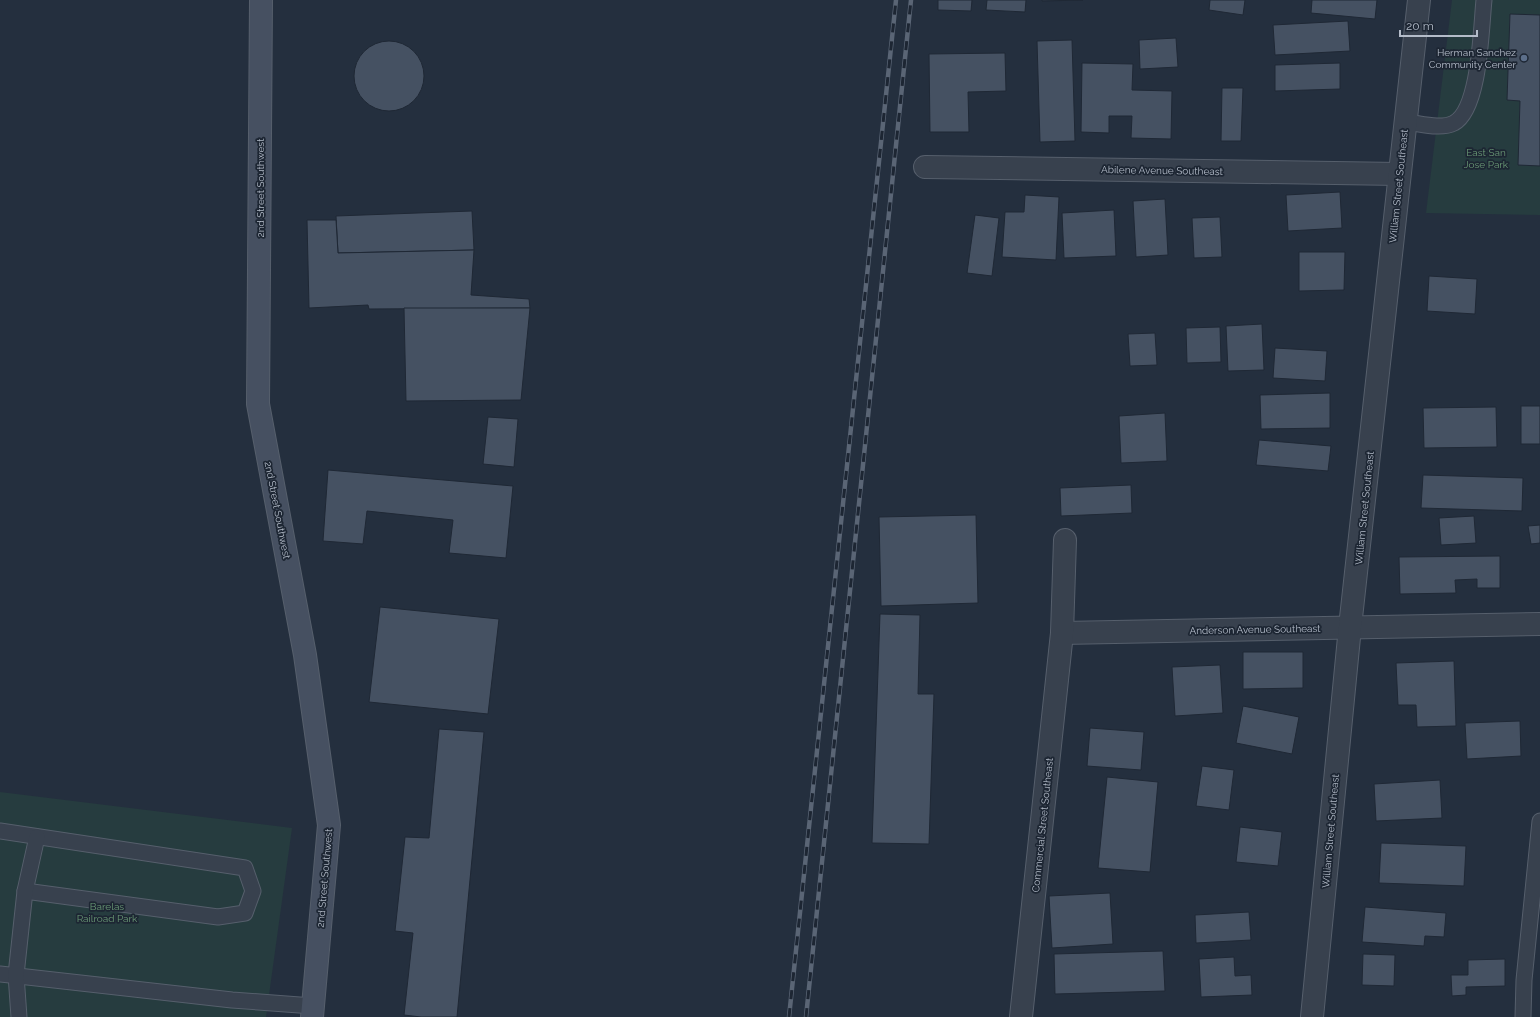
<svg xmlns="http://www.w3.org/2000/svg" width="1540" height="1017" font-family="Raleway,sans-serif">
<style>
.green{fill:#263c3f}
.building{fill:#455162;stroke:#1f2835}
.lines{fill:none;stroke-linecap:round;stroke-linejoin:round}
.service-casing{stroke:#565f6c;stroke-width:17}
.minor-casing{stroke:#565f6c;stroke-width:24}
.tertiary-casing{stroke:#565f6c;stroke-width:24}
.secondary-casing{stroke:#565f6c;stroke-width:24}
.service{stroke:#38414e;stroke-width:15}
.minor{stroke:#38414e;stroke-width:22}
.tertiary{stroke:#38414e;stroke-width:22}
.secondary{stroke:#465061;stroke-width:22}
.rail-casing{stroke:#5a6575;stroke-width:4.5}
.rail{stroke:#1d2633;stroke-width:3;stroke-dasharray:9;stroke-linecap:butt}
.service-dot{fill:#5c6f8a;stroke:#1d2633;stroke-width:1.5}
.labels{text-anchor:middle;stroke-width:3.5;stroke-linejoin:round;paint-order:stroke}
.poi-label{font-size:10px;fill:#b4bcc9;stroke:#1d2633;text-anchor:end}
.park-label{font-size:10px;fill:#6b9a76;stroke:#1d2633}
.street-label{font-size:10px;fill:#b4bcc9;stroke:#1d2633}
</style>
<rect width="100%" height="100%" fill="#242f3e"/>
<!-- green -->
<g class="green">
<polygon points="1452,0 1540,0 1540,215 1426,213"/>
<polygon points="0,792 292,828 266,1017 0,1017"/>
</g>
<!-- building -->
<g class="building">
<polygon points="938,0 972,0 971,11 938,10"/>
<polygon points="987,0 1026,0 1025,12 986,10"/>
<polygon points="1042,0 1083,0 1042,1"/>
<polygon points="1210,0 1245,0 1243,15 1209,10"/>
<polygon points="1312,0 1377,0 1375,19 1311,13"/>
<polygon points="1510,14 1540,15 1540,166 1518,165 1520,101 1507,100"/>
<polygon points="1348,21 1350,51 1275,55 1273,25"/>
<polygon points="1176,38 1178,67 1140,69 1139,40"/>
<polygon points="1072,40 1075,141 1040,142 1037,41"/>
<circle cx="389" cy="76" r="35"/>
<polygon points="1005,53 1006,91 968,92 969,132 930,132 929,54"/>
<polygon points="1082,63 1133,64 1132,90 1172,91 1171,139 1131,138 1132,116 1109,116 1109,133 1081,132"/>
<polygon points="1340,63 1340,89 1275,91 1275,65"/>
<polygon points="1222,88 1243,88 1241,141 1221,141"/>
<polygon points="1340,192 1342,228 1288,231 1286,195"/>
<polygon points="1025,195 1059,197 1056,260 1002,257 1005,212 1024,212"/>
<polygon points="1165,199 1168,255 1136,257 1133,201"/>
<polygon points="1114,210 1116,256 1064,258 1062,213"/>
<polygon points="472,211 474,250 338,253 336,216"/>
<polygon points="975,215 999,218 992,276 967,273"/>
<polygon points="1220,217 1222,257 1194,258 1192,218"/>
<polygon points="307,220 336,220 338,253 474,250 471,295 529,299 530,308 369,309 368,305 309,308"/>
<polygon points="1299,252 1345,252 1344,290 1299,291"/>
<polygon points="1429,276 1477,279 1475,314 1427,311"/>
<polygon points="404,308 530,308 521,400 406,401"/>
<polygon points="1262,324 1264,370 1228,371 1226,326"/>
<polygon points="1220,327 1221,362 1187,363 1186,328"/>
<polygon points="1155,333 1157,365 1130,366 1128,334"/>
<polygon points="1275,348 1327,351 1325,381 1273,378"/>
<polygon points="1330,393 1330,428 1261,429 1260,395"/>
<rect x="1521" y="406" width="19" height="38"/>
<polygon points="1496,407 1497,447 1424,448 1423,408"/>
<polygon points="1165,413 1167,461 1121,463 1119,416"/>
<polygon points="488,417 518,419 514,467 483,464"/>
<polygon points="1259,440 1331,446 1328,471 1256,465"/>
<polygon points="328,470 513,486 506,558 449,553 453,520 367,511 363,544 323,541"/>
<polygon points="1423,475 1523,478 1522,511 1421,508"/>
<polygon points="1131,485 1132,513 1061,516 1060,488"/>
<polygon points="976,515 978,603 881,606 879,517"/>
<polygon points="1474,516 1476,543 1441,545 1439,518"/>
<polygon points="1540,525 1540,543 1531,544 1528,526"/>
<polygon points="1500,556 1500,588 1477,588 1477,579 1455,580 1456,593 1400,594 1399,557"/>
<polygon points="380,607 499,619 488,714 369,702"/>
<polygon points="880,614 920,615 918,694 934,694 929,844 872,843"/>
<polygon points="1243,652 1303,652 1303,688 1243,689"/>
<polygon points="1454,661 1456,726 1417,727 1416,705 1398,705 1396,663"/>
<polygon points="1220,665 1223,713 1175,716 1172,667"/>
<polygon points="1243,706 1299,717 1292,754 1236,743"/>
<polygon points="1520,721 1521,756 1467,759 1465,723"/>
<polygon points="1090,728 1144,732 1141,770 1087,766"/>
<polygon points="439,729 484,732 457,1017 421,1017 404,1015 413,933 395,931 405,837 429,838"/>
<polygon points="1202,766 1234,770 1229,810 1196,806"/>
<polygon points="1107,777 1158,782 1150,872 1098,868"/>
<polygon points="1440,780 1442,818 1376,821 1374,784"/>
<polygon points="1240,827 1282,832 1278,866 1236,862"/>
<polygon points="1381,843 1466,846 1464,886 1379,883"/>
<polygon points="1110,893 1113,944 1052,948 1049,896"/>
<polygon points="1365,907 1446,913 1444,937 1425,936 1424,946 1362,942"/>
<polygon points="1249,912 1251,940 1196,943 1195,915"/>
<polygon points="1163,951 1165,991 1055,994 1054,954"/>
<polygon points="1363,954 1395,955 1394,986 1362,985"/>
<polygon points="1234,957 1235,976 1251,975 1252,995 1201,997 1199,959"/>
<polygon points="1505,959 1505,986 1466,987 1466,995 1452,996 1451,975 1468,975 1468,960"/>
</g>
<g class="lines">
<!-- service casing -->
<g class="service-casing">
<g id="service">
<path d="M1405,122C1419,123 1440,130 1454,123C1480,109 1481,28 1484,0"/>
<polyline points="0,831 245,868 253,891 245,913 218,917 25,891"/>
<polyline points="0,974 232,1000 313,1006"/>
<polyline points="19,1017 16,975 25,891 37,837"/>
<polyline points="1523,1017 1524,980 1540,821"/>
</g>
</g>
<!-- minor casing -->
<g class="minor-casing">
<g id="minor">
<polyline points="925,167 1399,174"/>
<polyline points="1062,633 1540,624"/>
<polyline points="1021,1017 1062,633 1065,540"/>
</g>
</g>
<!-- tertiary casing -->
<g class="tertiary-casing">
<polyline id="tertiary" points="1312,1017 1350,627 1419,0"/>
</g>
<!-- secondary casing -->
<g class="secondary-casing">
<polyline id="secondary" points="261,0 258,404 305,655 329,825 312,1017"/>
</g>
<!-- service -->
<use href="#service" class="service"/>
<!-- minor -->
<use href="#minor" class="minor"/>
<!-- tertiary -->
<use href="#tertiary" class="tertiary"/>
<!-- secondary -->
<use href="#secondary" class="secondary"/>
<!-- rail casing -->
<g class="rail-casing">
<g id="rail">
<polyline points="789,1017 896,0"/>
<polyline points="806,1017 911,0"/>
</g>
</g>
<!-- rail -->
<use href="#rail" class="rail"/>
</g>
<!-- markers -->
<circle class="service-dot" cx="1524" cy="58" r="4"/>
<g class="labels">
<!-- poi labels -->
<g class="poi-label">
<text x="1516" y="56">Herman Sanchez<tspan x="1516" dy="12">Community Center</tspan></text>
</g>
<!-- park labels -->
<g class="park-label">
<text x="1486" y="156">East San<tspan x="1486" dy="12">Jose Park</tspan></text>
<text x="107" y="910">Barelas<tspan x="107" dy="12">Railroad Park</tspan></text>
</g>
<!-- street labels -->
<g class="street-label">
<text transform="translate(1162 170) rotate(1)" y="4">Abilene Avenue Southeast</text>
<text transform="translate(1398 186) rotate(-84)" y="4">William Street Southeast</text>
<text transform="translate(260 188) rotate(-90)" y="4">2nd Street Southwest</text>
<text transform="translate(1364 508) rotate(-84)" y="4">William Street Southeast</text>
<text transform="translate(278 510) rotate(79)" y="4">2nd Street Southwest</text>
<text transform="translate(1255 629) rotate(-1)" y="4">Anderson Avenue Southeast</text>
<text transform="translate(1042 825) rotate(-84)" y="4">Commercial Street Southeast</text>
<text transform="translate(1330 831) rotate(-85)" y="4">William Street Southeast</text>
<text transform="translate(324 878) rotate(-85)" y="4">2nd Street Southwest</text>
</g>
</g>
<!-- scale -->
<path d="M1400 30v6h77v-6" fill="none" stroke="#b4bcc9" stroke-width="2"/>
<text x="1406" y="30" font-size="12" fill="#b4bcc9" stroke="#1d2633" stroke-width="3" paint-order="stroke">20 m</text>
</svg>
